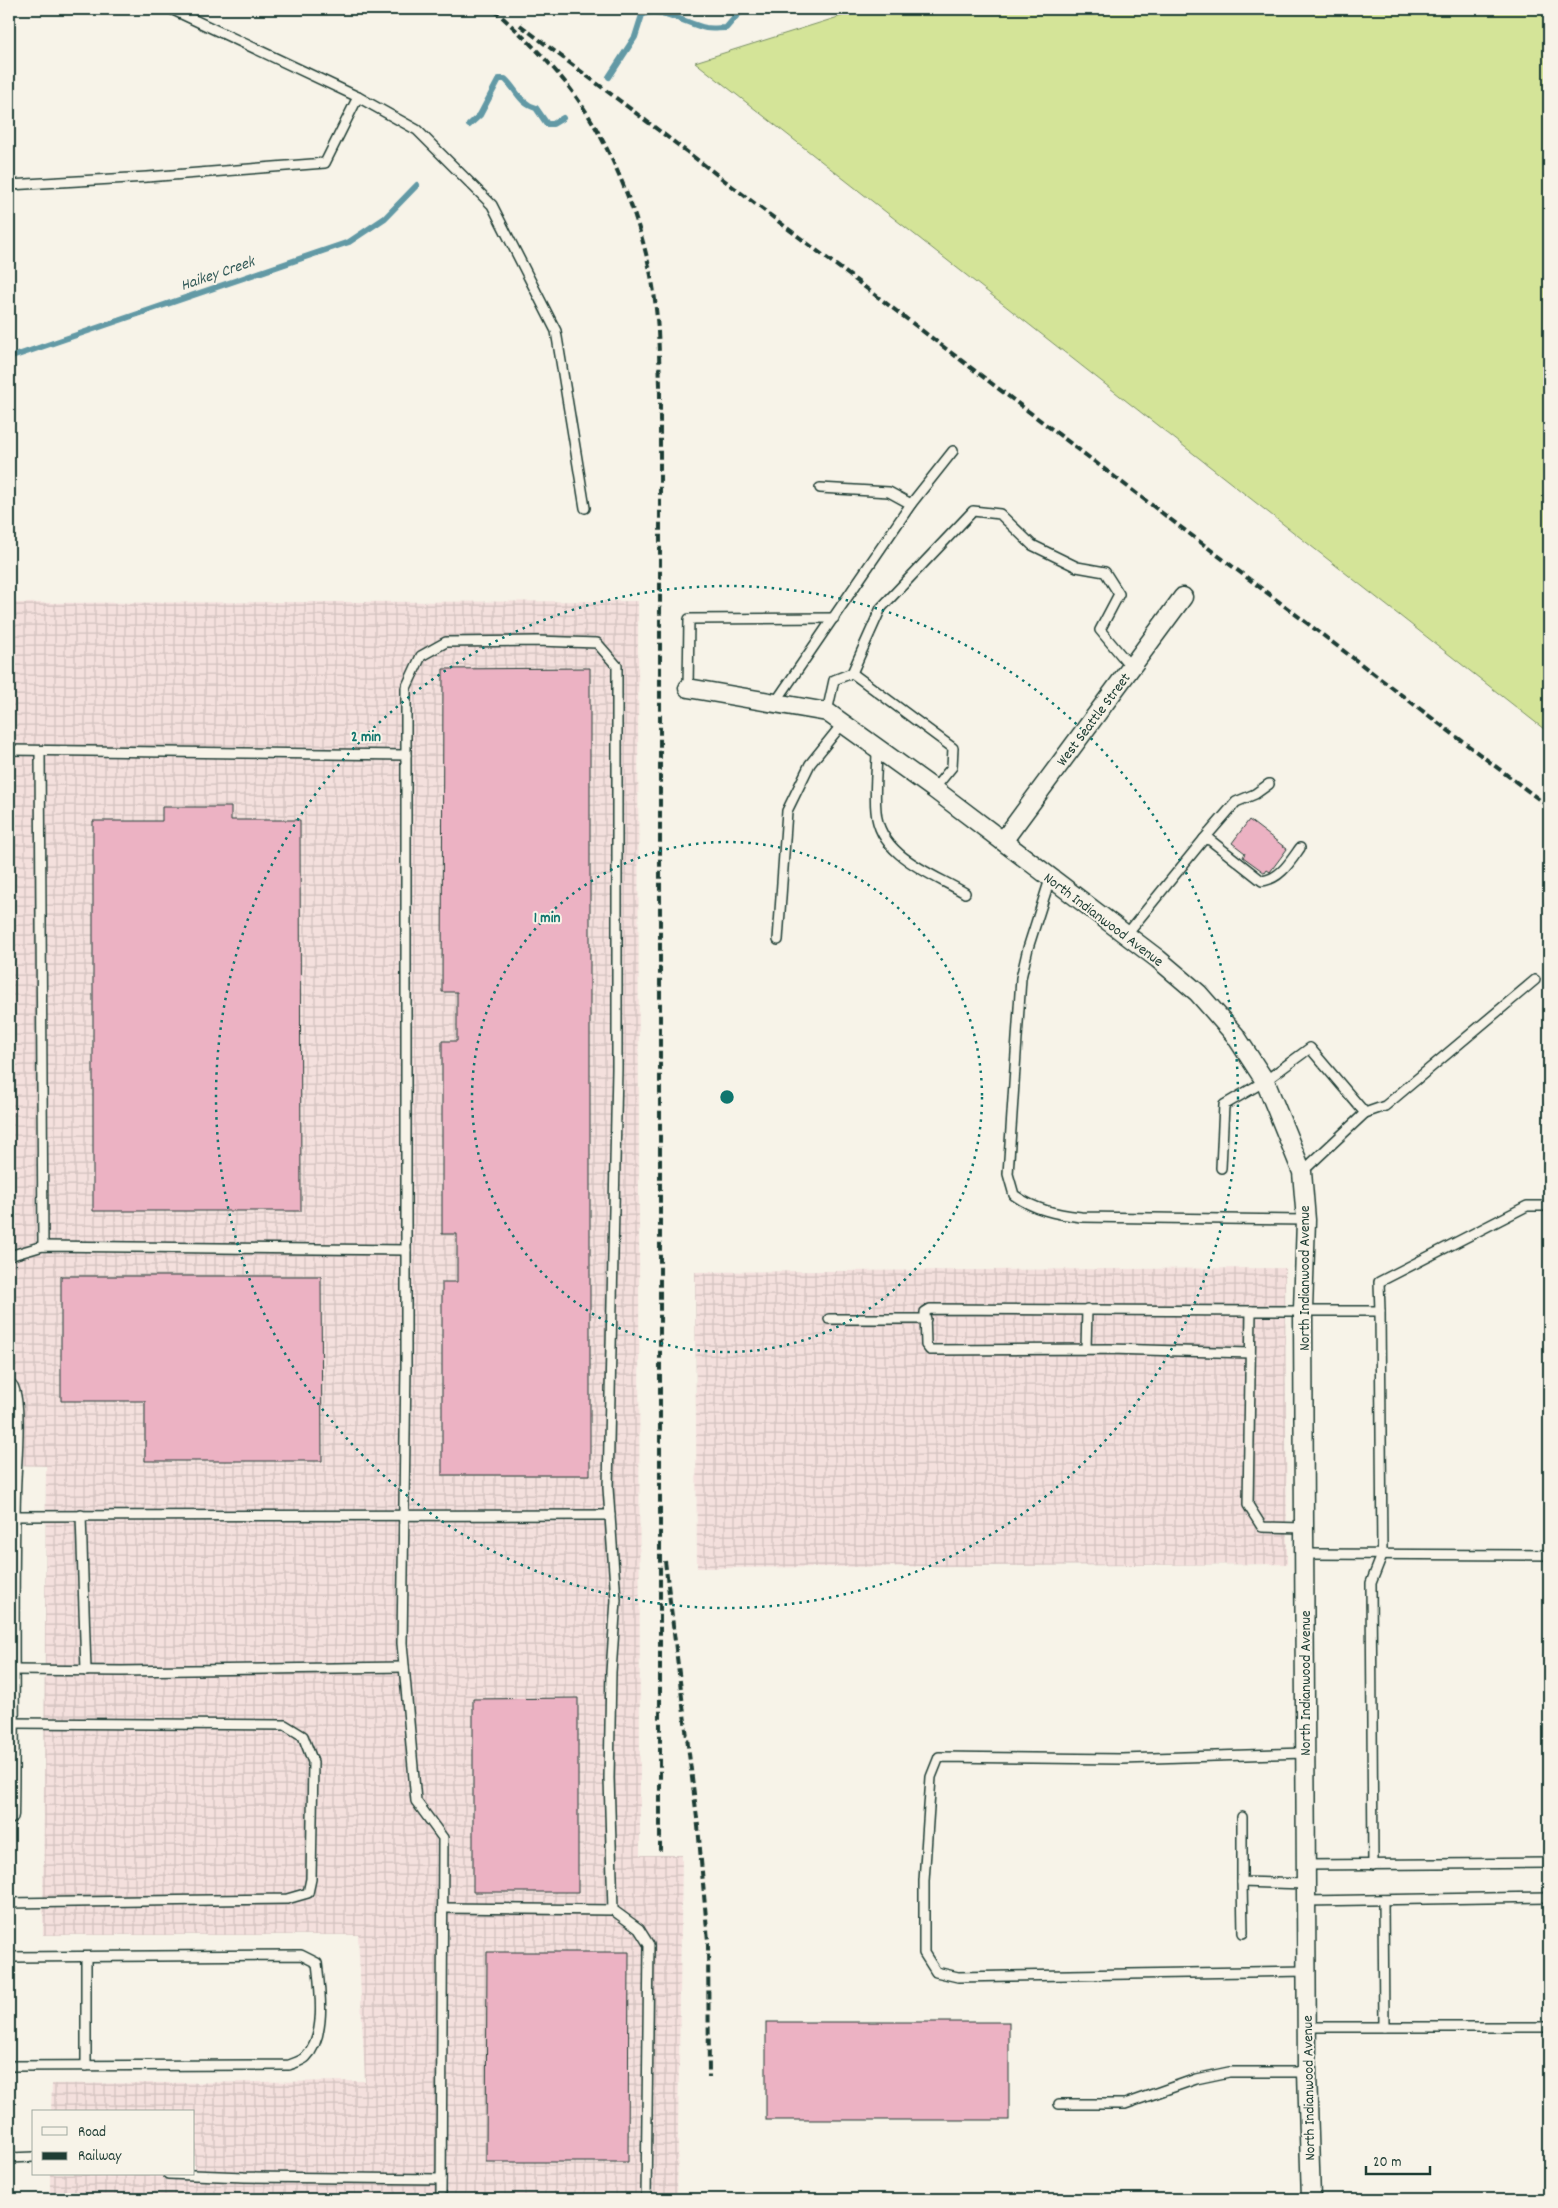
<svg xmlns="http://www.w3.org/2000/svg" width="1558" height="2208" font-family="Dekko,sans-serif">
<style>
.industrial{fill:url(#industrial-grid)}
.grass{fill:#d4e498;stroke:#7a9066}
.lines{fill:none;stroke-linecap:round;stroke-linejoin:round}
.stream{stroke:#6299a5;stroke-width:6}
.building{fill:#ecb2c3;stroke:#1f3d34}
.service-casing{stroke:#1f3d34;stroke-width:12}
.minor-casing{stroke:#1f3d34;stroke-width:21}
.service{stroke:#f7f3e8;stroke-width:9}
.minor{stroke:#f7f3e8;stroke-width:18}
.rail{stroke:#1f3d34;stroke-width:4;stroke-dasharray:8 4;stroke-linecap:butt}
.ring{fill:none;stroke:#0f766e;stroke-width:2.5;stroke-dasharray:2.5 5}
.labels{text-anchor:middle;stroke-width:4;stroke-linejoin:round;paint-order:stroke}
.street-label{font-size:15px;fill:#1f3d34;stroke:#f7f3e8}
.water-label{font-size:16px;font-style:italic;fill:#355c5a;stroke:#f7f3e8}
.centre{fill:#0f766e;stroke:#f7f3e8;stroke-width:2.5}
.ring-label{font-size:15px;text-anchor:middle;font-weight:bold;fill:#0f766e;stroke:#f7f3e8;stroke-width:4;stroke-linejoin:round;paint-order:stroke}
</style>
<defs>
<pattern id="industrial-grid" width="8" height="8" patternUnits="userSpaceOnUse" patternTransform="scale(1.25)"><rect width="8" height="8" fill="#f4e0dd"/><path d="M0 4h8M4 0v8" fill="none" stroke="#d1c1be"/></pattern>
</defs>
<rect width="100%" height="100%" fill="#f7f3e8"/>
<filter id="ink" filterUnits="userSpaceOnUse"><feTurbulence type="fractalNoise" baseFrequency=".02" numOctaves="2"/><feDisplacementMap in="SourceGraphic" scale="10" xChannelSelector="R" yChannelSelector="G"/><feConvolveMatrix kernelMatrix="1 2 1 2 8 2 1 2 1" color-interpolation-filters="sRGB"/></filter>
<g filter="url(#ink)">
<!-- industrial -->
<g class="industrial">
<polygon points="638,601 640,1855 682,1855 677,2199 50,2199 50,2174 194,2174 194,2112 51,2112 52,2084 365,2081 358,1935 43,1935 46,1466 9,1465 9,603"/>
<polygon points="1285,1268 1287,1564 697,1568 695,1272"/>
</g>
<!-- grass -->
<polygon class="grass" points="864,9 1549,9 1549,733 695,62"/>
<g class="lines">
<!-- stream -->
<g class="stream">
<polyline points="805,9 807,9"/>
<path d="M609,77L635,37L642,15C658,5 686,24 706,28C712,29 719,28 726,28L738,14L748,9"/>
<path d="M469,125L480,115L499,79H505C517,90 519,103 536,108L547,124H553L563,118"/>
<polyline points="9,358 349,242 385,218 417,185"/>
</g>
</g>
<!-- building -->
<g class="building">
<polygon points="590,668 590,1475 442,1475 442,1282 457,1282 457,1234 442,1234 442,1041 457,1041 457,992 442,992 443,669"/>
<polygon points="162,807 231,807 231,820 300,820 301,1211 93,1211 93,821 162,821"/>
<polygon points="1249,820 1287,849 1270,872 1267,870 1265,873 1243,857 1245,853 1232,843"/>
<polygon points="61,1276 321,1276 322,1461 145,1461 145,1401 61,1401"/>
<polygon points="578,1698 578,1892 473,1892 473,1699"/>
<polygon points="487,1952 629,1952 628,2162 486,2162"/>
<rect x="766" y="2022" width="243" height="98"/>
</g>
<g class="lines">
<!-- service casing -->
<g class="service-casing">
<g id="service">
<polyline points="358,97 417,130 492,205 556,331 585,508"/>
<polyline points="9,185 147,177 325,163 358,97 171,9"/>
<polyline points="911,504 953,451"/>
<polyline points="852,673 881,608 973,511 1000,514 1032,545 1077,567 1105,572 1119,594 1100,630 1131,667"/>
<polyline points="688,688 689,619 834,618"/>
<polyline points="775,703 911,504 889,492 820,488"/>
<polyline points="827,712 834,680 852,673 953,748 952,767 934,789"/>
<path d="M877,749C877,769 874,791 876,811C879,856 931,873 965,893"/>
<polyline points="9,750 406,755"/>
<polyline points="40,751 43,1246"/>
<polyline points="1204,839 1236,802 1255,794 1269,784"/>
<path d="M1050,879L1028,948L1021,978L1008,1174L1014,1195C1035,1210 1056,1214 1081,1217L1306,1220"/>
<path d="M1126,935L1204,839L1210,840L1262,881C1280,879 1290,862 1300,848"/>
<polyline points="778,940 787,811 810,764 843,723"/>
<polyline points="1365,1113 1385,1106 1535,980"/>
<polyline points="1221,1168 1224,1105 1265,1081 1310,1048 1365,1113 1302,1172"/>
<polyline points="9,1256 43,1246 406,1250"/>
<polyline points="1380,1311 1379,1282 1527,1206 1549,1206"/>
<polyline points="829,1319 926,1319"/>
<polyline points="1086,1349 1087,1309"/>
<polyline points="1250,1353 1110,1349 930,1350 926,1345 925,1312 930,1309 1251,1311"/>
<polyline points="81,1515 86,1671"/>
<polyline points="11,1516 610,1515"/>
<polyline points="1304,1528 1262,1527 1248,1505 1251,1311 1380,1311 1382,1555 1371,1583 1373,1865"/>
<polyline points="1304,1554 1549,1555"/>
<polyline points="11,1670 122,1671 404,1667"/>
<polyline points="1305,1753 1122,1759 939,1757 931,1777 924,1881 924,1953 936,1972 958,1977 1307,1971"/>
<polyline points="1242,1817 1242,1882 1306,1884"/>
<polyline points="1306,1865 1549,1863"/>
<polyline points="1242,1882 1243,1933"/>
<polyline points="1383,1900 1384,2027"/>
<polyline points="1306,1901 1549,1897"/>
<polyline points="9,1903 287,1899 308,1893 311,1879 313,1762 303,1736 285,1725 10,1723"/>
<polyline points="444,1908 613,1910"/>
<path d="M9,1957L301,1955L317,1963C320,1989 327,2036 306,2057C302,2061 294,2063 289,2065L9,2066"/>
<polyline points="86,1957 86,2066"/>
<polyline points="1307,2027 1549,2027"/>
<polyline points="1059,2104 1125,2104 1196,2079 1229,2072 1307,2072"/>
<polyline points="9,2158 34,2157"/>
<polyline points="168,2174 244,2177 441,2179"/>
<polyline points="441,2199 443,1838 416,1801 402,1643 406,1366 406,688 421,656 446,642 537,641 597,643 617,666 617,1069 608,1488 616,1600 611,1672 609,1778 613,1910 639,1929 649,1945 646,2199"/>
</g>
</g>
<!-- minor casing -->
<g class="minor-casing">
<g id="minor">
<polyline points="688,688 827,712 934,789 1158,959 1198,993 1235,1035 1265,1081 1302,1172 1306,1220 1303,1310 1304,1528 1307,2072 1311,2199"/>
<polyline points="1003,841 1183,597"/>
<path d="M9,1388C18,1408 11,1469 11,1494C8,1601 11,1708 9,1815"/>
</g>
</g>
<!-- service -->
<use href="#service" class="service"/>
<!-- minor -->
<use href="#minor" class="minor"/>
<!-- rail -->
<g class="rail">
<path d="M493,9C519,32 543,55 565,82C611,139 649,236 656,309C659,334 659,359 660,385V1851"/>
<polyline points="520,25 1549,807"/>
<polyline points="665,1561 698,1826 708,1941 709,2077"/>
</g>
</g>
</g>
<!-- distance rings -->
<g class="ring">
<circle cx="727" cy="1097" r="255"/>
<circle cx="727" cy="1097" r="511"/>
</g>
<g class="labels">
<!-- street labels -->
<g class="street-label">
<text transform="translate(1093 719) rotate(-53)" y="5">West Seattle Street</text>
<text transform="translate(1104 919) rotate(37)" y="5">North Indianwood Avenue</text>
<text transform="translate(1304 1278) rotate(-90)" y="5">North Indianwood Avenue</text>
<text transform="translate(1305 1683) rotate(-90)" y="5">North Indianwood Avenue</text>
<text transform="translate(1308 2088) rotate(-91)" y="5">North Indianwood Avenue</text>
</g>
<!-- water labels -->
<g class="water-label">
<text transform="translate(217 272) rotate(-19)" y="6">Haikey Creek</text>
</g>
</g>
<circle cx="727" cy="1097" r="8" class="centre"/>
<g class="ring-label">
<text x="366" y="741">2 min</text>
<text x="547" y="922">1 min</text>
</g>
<!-- margin -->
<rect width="1558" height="2208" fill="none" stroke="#f7f3e8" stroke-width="30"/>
<rect x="15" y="15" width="1528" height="2178" fill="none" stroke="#1f3d34" stroke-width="2" filter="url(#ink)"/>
<!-- legend -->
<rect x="32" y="2110" width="162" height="65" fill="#f7f3e8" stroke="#a1aaa0"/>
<rect x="42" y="2127" width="25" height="8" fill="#f7f3e8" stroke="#a1aaa0"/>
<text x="78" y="2136" font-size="15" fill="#1f3d34">Road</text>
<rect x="42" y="2152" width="25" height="8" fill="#1f3d34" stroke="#a1aaa0"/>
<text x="78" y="2160" font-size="15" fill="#1f3d34">Railway</text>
<!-- scale -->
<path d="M1366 2166v8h64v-8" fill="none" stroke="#1f3d34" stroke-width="2.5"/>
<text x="1373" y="2166" font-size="15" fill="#1f3d34" stroke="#f7f3e8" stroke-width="4" paint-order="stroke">20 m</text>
</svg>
